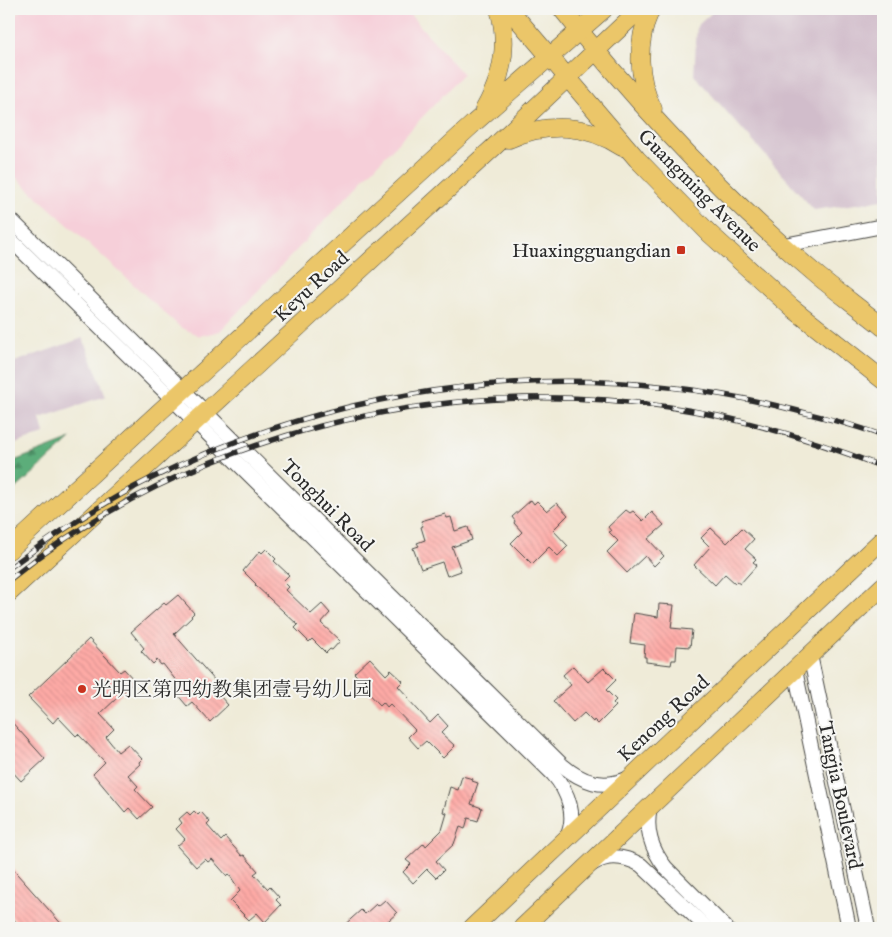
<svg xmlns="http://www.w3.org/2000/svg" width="892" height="937" font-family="'IM FELL English','Noto Serif SC',serif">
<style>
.built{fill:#f6cfd9}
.industrial{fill:#d1bdcb}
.forest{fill:url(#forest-firs);stroke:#446c52}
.building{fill:url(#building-back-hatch)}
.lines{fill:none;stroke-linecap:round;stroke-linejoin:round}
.minor-casing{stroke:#484845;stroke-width:16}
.major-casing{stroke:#484845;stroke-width:19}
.minor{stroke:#fff;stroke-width:14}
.major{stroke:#ebc669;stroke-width:18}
.rail-casing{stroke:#2b2b2b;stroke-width:5.5}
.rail{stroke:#f6f6f2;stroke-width:4;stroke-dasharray:11;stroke-linecap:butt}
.poi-dot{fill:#c8321e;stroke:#f6f6f2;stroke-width:2}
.labels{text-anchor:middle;stroke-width:4;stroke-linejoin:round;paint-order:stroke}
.street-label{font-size:20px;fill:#2b2b2b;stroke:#f6f6f2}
.poi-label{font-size:20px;fill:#2b2b2b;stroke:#f6f6f2;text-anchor:end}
</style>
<defs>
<pattern id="forest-firs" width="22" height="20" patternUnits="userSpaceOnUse" patternTransform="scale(1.25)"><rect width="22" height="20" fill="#5cad7a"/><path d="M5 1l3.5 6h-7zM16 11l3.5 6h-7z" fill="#4c8d64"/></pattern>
<pattern id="building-back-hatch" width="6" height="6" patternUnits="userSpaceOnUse" patternTransform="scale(1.25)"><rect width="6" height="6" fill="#feaaa6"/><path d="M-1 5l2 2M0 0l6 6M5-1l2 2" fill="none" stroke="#da928f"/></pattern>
</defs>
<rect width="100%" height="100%" fill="#f6f6f2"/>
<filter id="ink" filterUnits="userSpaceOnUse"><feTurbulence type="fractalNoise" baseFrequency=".02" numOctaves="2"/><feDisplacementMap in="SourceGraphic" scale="10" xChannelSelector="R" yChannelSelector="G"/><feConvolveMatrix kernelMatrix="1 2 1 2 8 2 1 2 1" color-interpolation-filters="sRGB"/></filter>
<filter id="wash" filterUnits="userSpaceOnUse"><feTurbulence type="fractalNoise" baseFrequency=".0096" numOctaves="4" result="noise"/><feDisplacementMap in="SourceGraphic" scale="20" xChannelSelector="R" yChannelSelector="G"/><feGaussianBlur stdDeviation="1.12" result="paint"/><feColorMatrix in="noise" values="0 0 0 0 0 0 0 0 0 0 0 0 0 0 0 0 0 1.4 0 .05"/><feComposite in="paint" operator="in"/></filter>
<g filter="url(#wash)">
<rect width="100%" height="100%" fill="#efebd8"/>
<!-- built -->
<polygon class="built" points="22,9 405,9 463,74 220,331 200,336 180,327 9,171 9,23"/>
<!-- industrial -->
<g class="industrial">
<polygon points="716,9 883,9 883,200 814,210 694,75 697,26"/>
<polygon points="83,338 106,396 40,418 44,434 9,446 9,364"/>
</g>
<!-- forest -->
<polygon class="forest" points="71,439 9,495 9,463"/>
<g id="blocks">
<!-- building -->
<g class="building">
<polygon points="531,500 534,504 537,501 547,511 557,503 568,515 553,530 568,546 558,556 549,547 532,564 511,543 522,532 514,523 515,521 512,517"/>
<polygon points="626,510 630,513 633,511 643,521 652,512 664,525 648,539 664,556 654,566 645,556 627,573 607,552 618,541 609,532 611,531 608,527"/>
<polygon points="445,514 447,518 451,517 455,531 468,527 472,540 452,547 461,571 447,576 442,562 421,569 413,548 419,546 417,543 425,540 421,527 423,526 421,521"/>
<polygon points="711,528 727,543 742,528 754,539 745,549 756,559 753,562 757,565 740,584 736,581 735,583 725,574 715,585 694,565 710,547 701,538"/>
<polygon points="266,549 276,559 274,561 289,575 283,581 289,587 286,590 311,614 322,604 330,613 321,623 340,641 332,650 330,649 326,653 312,639 309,642 295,628 298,625 255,585 256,584 243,571 260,551 262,553"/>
<polygon points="178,595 194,613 191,616 192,617 174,634 217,683 212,687 228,705 210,722 192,702 187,706 176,693 181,687 163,664 161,665 157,660 153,664 141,651 144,648 131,632 164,603 166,605"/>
<polygon points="659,604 674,605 671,628 692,630 690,647 677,646 676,660 672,660 671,665 646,662 646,657 644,657 645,645 630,643 634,613 658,617"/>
<polygon points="89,639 120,672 124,669 135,681 100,714 114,729 106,737 118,752 128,744 142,759 139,762 140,764 128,775 138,786 135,789 152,807 139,819 129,808 125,812 93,774 105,762 78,734 76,736 58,717 53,723 28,697"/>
<polygon points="370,658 386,675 391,670 403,681 398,686 409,698 408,699 430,723 438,715 448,726 441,733 455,746 443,758 426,741 418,748 408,737 415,730 390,704 387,707 383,702 380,705 360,684 363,682 354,673"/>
<polygon points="573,666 588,682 604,668 616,680 606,690 616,700 613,703 616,706 598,724 594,720 593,722 584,713 573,723 553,701 571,685 563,675"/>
<polygon points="9,719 45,759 21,781 9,768"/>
<polygon points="462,776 473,779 472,781 478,783 471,804 482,808 478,821 468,818 465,829 460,827 454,844 436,861 444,870 436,878 427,869 413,883 403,872 411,864 406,860 424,843 426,846 442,830 447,813 443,812 450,787 458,790"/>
<polygon points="194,811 198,815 201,812 210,822 207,825 221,841 225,837 242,856 244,855 258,871 254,874 268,889 270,887 279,897 276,900 281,905 265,922 257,913 249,920 230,901 240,891 229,874 227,876 212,859 208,862 205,859 196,867 177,846 185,839 176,829 182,823 179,819 187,812 190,815"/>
<polygon points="9,865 42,902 65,928 21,928 9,914"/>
<polygon points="385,900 397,913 380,928 341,928 361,910 365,914 376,904 378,906"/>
</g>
</g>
</g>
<g filter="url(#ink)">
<use href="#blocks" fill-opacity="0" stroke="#484845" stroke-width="1"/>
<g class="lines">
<!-- minor casing -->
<g class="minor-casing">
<g id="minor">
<path d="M9,218L562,765C582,782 603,790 629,778"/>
<path d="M9,238L553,774C568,791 578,817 566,839"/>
<polyline points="784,245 883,226"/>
<polyline points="810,655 868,928"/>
<polyline points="795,670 849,928"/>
<path d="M650,807C645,830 651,849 666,868L726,928"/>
<path d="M592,864C608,854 625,856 641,865L707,928"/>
</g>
</g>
<!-- major casing -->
<g class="major-casing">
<g id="major">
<polyline points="509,9 637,159 709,233 791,307 883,380"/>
<path d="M562,9C638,105 724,197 818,276C839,293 862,310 883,327"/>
<path d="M651,9C636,41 637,78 653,109"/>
<path d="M484,110C502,79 509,44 499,9"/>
<path d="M509,139C547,122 587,124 622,147"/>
<polyline points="9,550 474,123 604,9"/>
<polyline points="9,593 495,146 640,9"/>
<polyline points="472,928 883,539"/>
<polyline points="522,928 883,586"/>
</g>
</g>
<!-- minor -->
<use href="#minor" class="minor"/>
<!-- major -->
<use href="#major" class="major"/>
<!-- rail casing -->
<g class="rail-casing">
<g id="rail">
<path d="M9,568C54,535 100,504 150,479C348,381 575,355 790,409C821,417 853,424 883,436"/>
<path d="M9,580C190,434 440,373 669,407C743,418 814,440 883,467"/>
</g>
</g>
<!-- rail -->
<use href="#rail" class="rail"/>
</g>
</g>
<!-- markers -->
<g class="poi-dot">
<rect x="676" y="245" width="10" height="10" rx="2.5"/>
<circle cx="82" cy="689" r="5"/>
</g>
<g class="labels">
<!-- street labels -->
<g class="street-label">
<text transform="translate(700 190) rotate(45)" y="7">Guangming Avenue</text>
<text transform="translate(311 286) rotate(-43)" y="7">Keyu Road</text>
<text transform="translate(328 505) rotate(45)" y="7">Tonghui Road</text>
<text transform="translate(663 718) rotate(-43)" y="7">Kenong Road</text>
<text transform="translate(841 795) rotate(78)" y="7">Tangjia Boulevard</text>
</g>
<!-- poi labels -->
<g class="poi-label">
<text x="671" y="257">Huaxingguangdian</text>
<text x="92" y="696" text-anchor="start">光明区第四幼教集团壹号幼儿园</text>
</g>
</g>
<!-- margin -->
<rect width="892" height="937" fill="none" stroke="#f6f6f2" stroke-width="30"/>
</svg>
